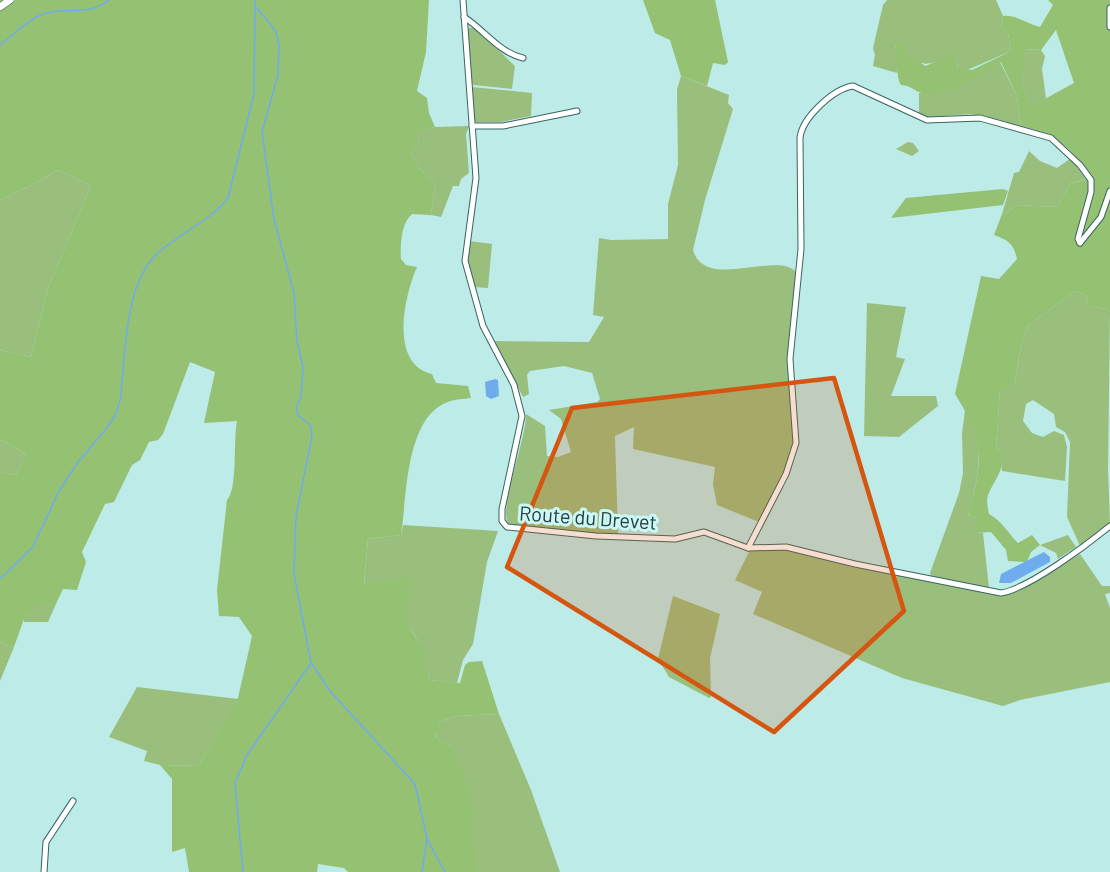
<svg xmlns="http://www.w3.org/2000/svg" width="1110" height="872" font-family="Barlow,sans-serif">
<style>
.green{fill:#9abf7d}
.forest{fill:#95c173;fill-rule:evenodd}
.water{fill:#6facee}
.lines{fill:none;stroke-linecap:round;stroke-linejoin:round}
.stream{stroke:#6facee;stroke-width:1.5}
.street-casing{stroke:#386462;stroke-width:7}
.secondary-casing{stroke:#386462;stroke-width:8}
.street{stroke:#fff;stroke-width:5}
.secondary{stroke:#fff;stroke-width:7}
.marked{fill:#d55611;fill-opacity:0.2;stroke:#d55611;stroke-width:4.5;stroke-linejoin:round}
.labels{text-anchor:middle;stroke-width:6;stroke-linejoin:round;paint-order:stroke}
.street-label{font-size:20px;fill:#2a3d3c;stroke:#c9f8f5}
</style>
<rect width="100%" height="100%" fill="#bcebe8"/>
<!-- green -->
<g class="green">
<path d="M887,0H996L1003,16L1001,27L1008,33L1011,51L965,71L958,68L955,54C921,68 924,68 895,46L899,59L897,73L873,66L875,55L873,48L883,5Z"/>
<polygon points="467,28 476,28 515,66 512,89 474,85 472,83"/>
<polygon points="1024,49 1041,50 1045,56 1042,69 1046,98 1030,108 1022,82"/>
<path d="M1000,62L1017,96L1021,126L971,114L928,117L919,113V93C950,93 974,77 1000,62Z"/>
<path d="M681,76L729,95L728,103L733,109L705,200L693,250C705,292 778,250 796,272L788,365L794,439L789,463L759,522L717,505L713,484L715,467L633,449L634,427L615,436L618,535L513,526L508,523C499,506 526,441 526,414L545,426L547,456L558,457L571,452L561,419L549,410L597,402L600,399L592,373L564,366L530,371L527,375L529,394L523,397L494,341L589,342L604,317L593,315L599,238L611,240L668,239V204L678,165L677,90Z"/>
<polygon points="472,87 532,93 531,116 501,122 474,122"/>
<polygon points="469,126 466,134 469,173 461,179 459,186 453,186 441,217 431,215 435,183 420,169 411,153 419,142 416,132 435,127"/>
<polygon points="908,142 913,143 919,151 912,156 896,149"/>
<polygon points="1029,151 1040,161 1057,168 1071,158 1086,179 1070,184 1057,207 1015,205 1007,213 1002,214 1014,173 1019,172"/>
<polygon points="58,170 91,186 48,288 31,357 0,350 0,200 34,184"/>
<polygon points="469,241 492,244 488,288 474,287 468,261"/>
<polygon points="1076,291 1086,296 1088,306 1107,309 1110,312 1108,470 1110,523 1080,546 1067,517 1070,442 1065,432 1056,427 1054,414 1033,400 1026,404 1023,421 1032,433 1043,437 1054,431 1064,435 1067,447 1065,481 1002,471 999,451 996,447 1000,390 1015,383 1020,350 1028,325"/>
<polygon points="867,303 906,307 896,357 905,359 891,396 936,396 938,406 899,437 864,436"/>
<path d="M965,410C986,445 979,478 968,515L977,518L978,524L975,533H983L989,588L931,576L930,573L959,493L963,473L962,434Z"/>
<polygon points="0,439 26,454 16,475 0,472"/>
<path d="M403,525L498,531L487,562L473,644L463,660L457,683L430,680C420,628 403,617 364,585L368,539L401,535Z"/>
<polygon points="1068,535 1076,547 1058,559 1056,553 1040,545"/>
<polygon points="780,549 853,567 1000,595 1011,594 1080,554 1102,586 1110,586 1110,593 1105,594 1110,608 1110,682 1020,700 1003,706 902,678 753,614 762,592 735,580 750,550"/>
<polygon points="673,596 720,614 710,658 711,697 709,698 669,677 658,659"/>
<polygon points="37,604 55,606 48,622 24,622 24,616 35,611"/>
<polygon points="0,641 4,645 14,647 0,681"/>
<polygon points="137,687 238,699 199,766 160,765 144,761 147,751 109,737"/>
<polygon points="499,714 531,790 560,872 477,872 453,748 437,739 436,732 440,732 438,722 458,716"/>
</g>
<!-- forest -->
<g class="forest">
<path d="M0,0H429L426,52L417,91L427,98L429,113L435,127L417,132L419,142L411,153L420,169L435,183L431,215L412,214C401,223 400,246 401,259L406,265L417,267C404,296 389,364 432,374L436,383L468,386L471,398C464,399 455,399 448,402C405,417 407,498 401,535L368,539L364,584L412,577L404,618L424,651L430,680L460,683L465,665L469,662L482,661L499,714L458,716L438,722L441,732L436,733L437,739L453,748L471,793L477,872H348L344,868L318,864L317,872H189L185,848L172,852V779L160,765L199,766L238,698L252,636L239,617L219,616L217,590L227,500C238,489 233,440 237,421L204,423L215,372L190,362L163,434L158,440L149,442L140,460L132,465L114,502L105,504L82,552L86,562L77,590L63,589L55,606L38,605L35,611L25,616L14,647L4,645L0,641V472L16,475L26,454L0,439V350L31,357L48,288L91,186L58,170L34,184L0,200Z"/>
<polygon points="643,0 715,0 728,62 725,65 713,63 707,86 681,76 670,40 655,33"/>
<path d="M1048,0H1110V312L1107,309L1088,306L1086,296L1076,291L1028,325L1020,350L1015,383L1000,391L996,447C1011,464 994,479 988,495C986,501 988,509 989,514C1003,522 1007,532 1018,543L1032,535L1040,545L1031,552L1027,562L1008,561L1006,550L991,532L975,533L977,518L968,515C983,463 985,442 955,394L981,276L999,279L1017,259C1014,244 1008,240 994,235L1002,214L1007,213L1015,205L1057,207L1070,184L1090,178C1075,148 1053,134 1021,126L1017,96L1001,62C978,75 950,97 922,93C914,91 910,85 901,85C895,76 899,58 895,45L902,43L913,59L926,66L952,53L955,54L958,68L972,70L1011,51L1008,33L1001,27L1003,16C1014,14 1028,24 1040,27L1053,5ZM1056,30L1074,83L1030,107L1022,82L1025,49L1041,50Z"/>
<polygon points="1003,189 1008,191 1003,205 891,218 906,198"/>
</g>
<!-- water -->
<g class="water">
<polygon points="495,379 498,380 499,396 491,399 486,396 485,382"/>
<polygon points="1044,552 1050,557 1050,562 1011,583 999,583 1001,574"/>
</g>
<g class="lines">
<!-- stream -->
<g class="stream">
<path d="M0,45C15,34 32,15 50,12C72,8 90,15 109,0"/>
<path d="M0,579L33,547L59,491L78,462L106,429L115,416L120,401C126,356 123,283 159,252C181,233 210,221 228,198L254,94L255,8"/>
<polyline points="312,664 330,691 415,784 427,838 422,872"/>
<polyline points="427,839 445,872"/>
<polyline points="243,872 235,783 247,755 311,663 294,574 296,516 312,436 311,426 298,415 296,407 301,397 303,367 297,341 294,293 274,219 262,132 278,75 279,45 276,31 255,6 255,0"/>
</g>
<!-- street casing -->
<g class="street-casing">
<g id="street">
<path d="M463,0L476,178L465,261L483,326L514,385L522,416L502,509V521L507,527L596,536L675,539L704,532L748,548L786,547L855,564L1001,593C1028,589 1088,544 1110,526"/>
<polyline points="1110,8 1110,27"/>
<path d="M464,17C484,30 500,53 523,58"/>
<polyline points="472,126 503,126 577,111"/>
<polyline points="1080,243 1101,217 1110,191"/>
<path d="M748,548L786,474L796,443L790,359L801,249L800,138C802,118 833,89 853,86L927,120L980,118L1051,138L1080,165L1091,180V192L1078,239L1080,243"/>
<polyline points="44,872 46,842 73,801"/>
</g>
</g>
<!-- secondary casing -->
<g class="secondary-casing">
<polyline id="secondary" points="0,7 10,0"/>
</g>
<!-- street -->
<use href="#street" class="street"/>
<!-- secondary -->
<use href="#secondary" class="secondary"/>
</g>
<!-- marked area -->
<path class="marked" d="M834,378L904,611L774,732L507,567L572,408Z"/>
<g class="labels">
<!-- street labels -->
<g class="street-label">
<text transform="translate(588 518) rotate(4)" y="7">Route du Drevet</text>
</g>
</g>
</svg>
